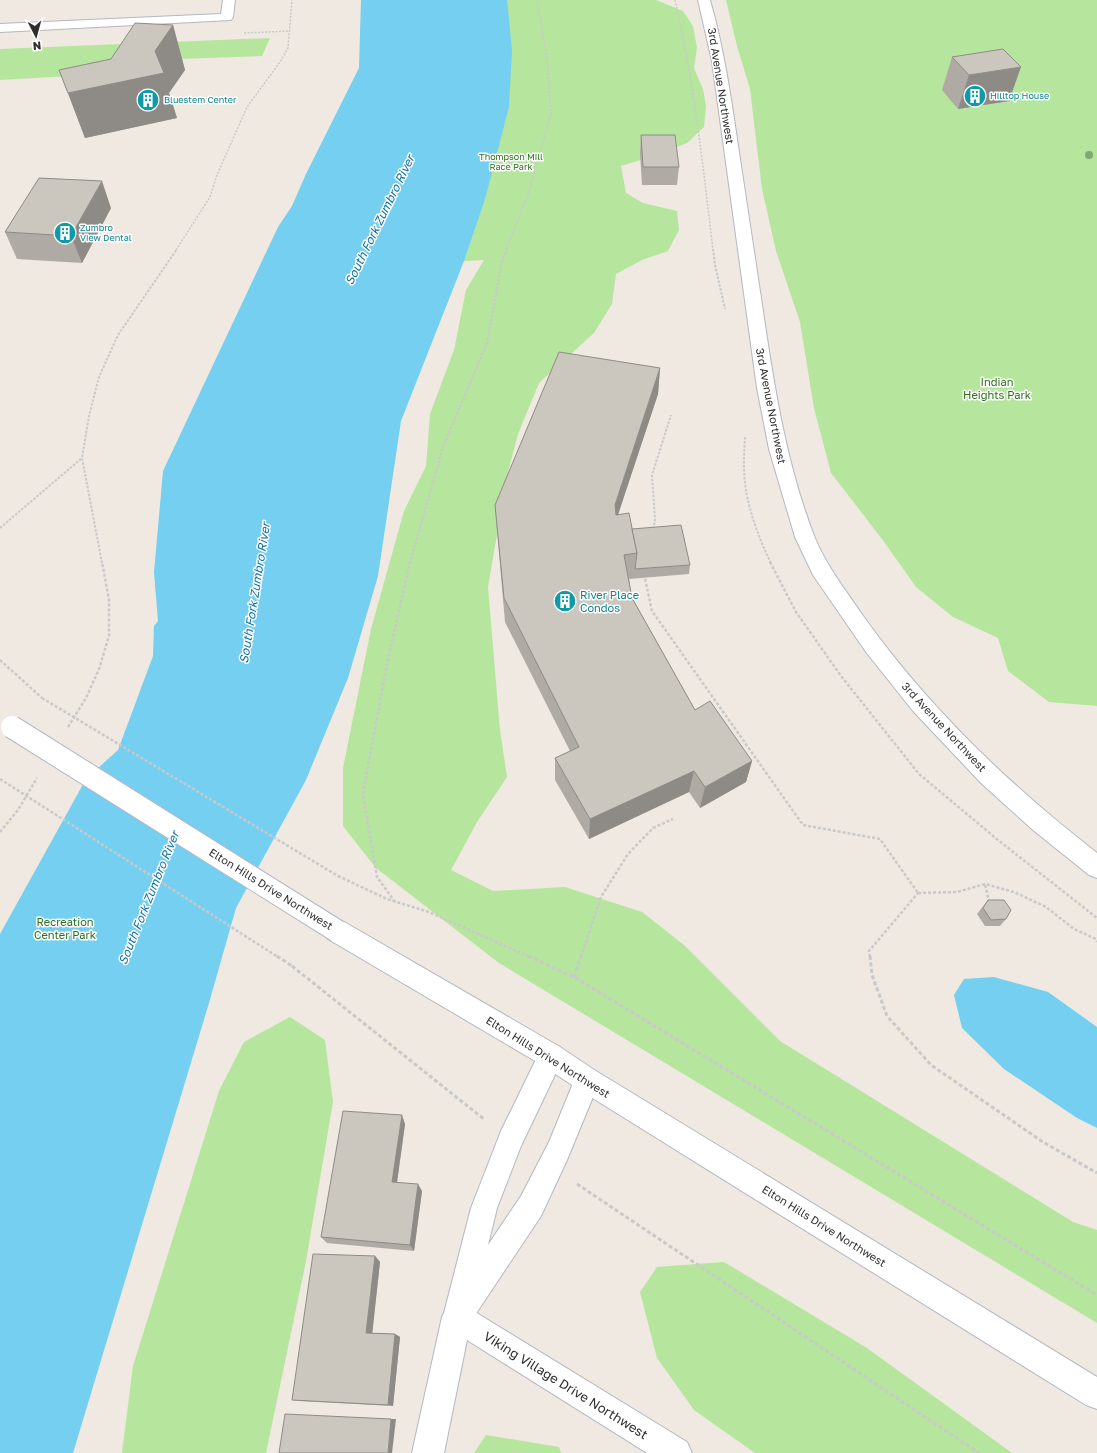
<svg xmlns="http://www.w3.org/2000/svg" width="1097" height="1453" font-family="'Golos Text',sans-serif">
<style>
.green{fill:#b6e59e}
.water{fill:#75cff0}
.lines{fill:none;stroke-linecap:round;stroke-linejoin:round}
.lane-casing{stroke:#b4b7c1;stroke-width:2}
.street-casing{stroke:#b4b7c1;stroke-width:2}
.secondary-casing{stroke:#b4b7c1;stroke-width:2}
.path-far3{stroke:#c9c9c9;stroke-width:1.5;stroke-dasharray:2 1.5;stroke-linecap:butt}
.path-far2{stroke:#c9c9c9;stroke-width:2;stroke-dasharray:2.5 1.5;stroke-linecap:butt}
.path-far1{stroke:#c9c9c9;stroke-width:2.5;stroke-dasharray:3 2;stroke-linecap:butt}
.path{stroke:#c9c9c9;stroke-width:3;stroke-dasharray:4 2.5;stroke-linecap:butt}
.lane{fill:#fff;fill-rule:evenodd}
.street{fill:#fff;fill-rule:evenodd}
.secondary{fill:#fff;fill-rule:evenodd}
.secondary-bridge-casing{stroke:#b4b7c1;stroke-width:24;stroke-linecap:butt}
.path-bridge-far1{stroke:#c9c9c9;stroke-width:2.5;stroke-dasharray:3 2;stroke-linecap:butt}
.path-bridge{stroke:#c9c9c9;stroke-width:3;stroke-dasharray:4 2.5;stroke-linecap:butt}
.secondary-bridge{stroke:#fff;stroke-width:22}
.tree{fill:#84a574}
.wall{fill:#afaba4}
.shaded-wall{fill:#8e8b86}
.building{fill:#cbc7bf;stroke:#8e8b86}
.labels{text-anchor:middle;stroke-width:3;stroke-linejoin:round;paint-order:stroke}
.far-culture-label{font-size:9px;fill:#0d838f;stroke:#fff;text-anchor:start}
.far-park-label{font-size:9px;fill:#2c6e1b;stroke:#fff}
.street-label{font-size:11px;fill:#2e2e2e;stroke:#fff}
.park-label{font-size:11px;fill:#2c6e1b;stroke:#fff}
.culture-label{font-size:11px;fill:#0d838f;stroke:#fff;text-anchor:start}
.water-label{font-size:12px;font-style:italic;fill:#0d6fa3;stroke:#fff}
.near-street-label{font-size:13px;fill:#2e2e2e;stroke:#fff}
</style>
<rect width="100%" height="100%" fill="#efe9e1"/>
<!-- green -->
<g class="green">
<polygon points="443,0 656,0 683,11 693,26 697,48 694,68 703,89 706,106 704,127 687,143 657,155 621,166 626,193 643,203 677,211 679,230 668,251 642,260 616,274 612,304 594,333 539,383 518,434 507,476 488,587 500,730 507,777 477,822 451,870 493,891 565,887 642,912 684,945 780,1041 1073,1222 1097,1230 1097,1323 499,963 376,868 343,826 343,768 371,629 404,511 426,466 430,414 454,350 466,290 484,260 355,267"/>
<polygon points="726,0 1097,0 1097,706 1049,702 1008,671 998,638 953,617 916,587 882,539 831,473 814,408 800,322 776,251 762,189 750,89 737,46"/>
<polygon points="270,38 262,56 149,60 121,73 0,80 0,49"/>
<polygon points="290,1017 325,1040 333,1102 306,1261 266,1453 122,1453 133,1366 219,1091 244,1042"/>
<polygon points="724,1262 867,1348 1012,1453 755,1453 694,1410 657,1358 640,1292 657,1267"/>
<polygon points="486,1435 559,1447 561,1453 474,1453"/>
</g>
<!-- water -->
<g class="water">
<polygon points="361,0 507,0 512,50 509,107 485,199 464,261 401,421 378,576 348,678 306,780 236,908 209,1003 73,1453 0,1453 0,934 86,779 118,750 153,656 154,626 158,621 154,572 163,471 278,227 292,206 306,174 359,68"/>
<polygon points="994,977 1048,992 1097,1027 1097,1128 1077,1118 1004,1069 962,1028 954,995 964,979"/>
</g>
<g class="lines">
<!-- lane casing -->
<g class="lane-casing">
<g id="lane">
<polygon points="223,0 235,0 233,17 231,20 0,32 0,24 221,14"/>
<polygon points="551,1043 560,1047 564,1056 521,1146 497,1208 488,1245 521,1196 549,1142 578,1071 587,1067 596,1071 600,1080 567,1160 541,1216 475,1315 471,1316 467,1327 457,1331 447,1327 443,1317 471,1208 501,1131 542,1047"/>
</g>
</g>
<!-- street casing -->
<g class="street-casing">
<polygon id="street" points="457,1302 467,1307 687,1442 692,1453 647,1453 467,1340 444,1453 412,1453 442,1317 447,1307"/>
</g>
<!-- secondary casing -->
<g class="secondary-casing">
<g id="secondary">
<path d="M698,0H710C725,52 732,105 740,159C749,218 758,278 767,338C777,404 790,475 815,538C826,565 844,588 861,613C926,705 1008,784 1097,853V878L1089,875L1033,830L981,783L913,711L866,652L813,575L795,537L769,449L757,388L712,61Z"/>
<polygon points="337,919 346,923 560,1047 596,1071 1097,1377 1097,1409 1086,1405 578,1089 542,1065 328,939 325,931 328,923"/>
</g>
</g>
<!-- path-far3 -->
<g class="path-far3">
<path d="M675,0C694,82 703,166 713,250"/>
<polyline points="244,33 290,31"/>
<polyline points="176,250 210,197 217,175 247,107 280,62 288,48 292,0"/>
<polyline points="506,250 529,192 551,114 547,58 537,0"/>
</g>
<!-- path-far2 -->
<g class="path-far2">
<polyline points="713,249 715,265 725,309"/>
<path d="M745,437C744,455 743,472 746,490C749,511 761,544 771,563"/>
<polyline points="0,528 82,458"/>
<polyline points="653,529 655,520 652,475 671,415"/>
<polyline points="102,563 82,458 89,416 99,377 118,335 177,249"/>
<polyline points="410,563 443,447 487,343 502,261 507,249"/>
</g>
<!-- path-far1 -->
<g class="path-far1">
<polyline points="770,562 796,612 841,676 919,774 998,840 1097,918"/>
<polyline points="644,574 652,611 803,825 880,839 918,893"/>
<polyline points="0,660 42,698"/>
<polyline points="68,727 86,698 99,669 109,636 109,600 102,562"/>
<polyline points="0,832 18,810 37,778"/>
<polyline points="338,876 387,899 429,912 530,957"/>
<polyline points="985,885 989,901"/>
<polyline points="918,893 957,892 985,884 1014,892 1046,907 1074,929 1096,939 1097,942"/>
<polyline points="395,902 377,877 363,793 388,659 410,562"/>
<polyline points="581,957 601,897 628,854 653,828 673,819"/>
<polyline points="870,957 869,951 918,893"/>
</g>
<!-- path -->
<g class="path">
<polyline points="528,956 574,977 1097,1295"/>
<polyline points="870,956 872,975 887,1016 931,1065 1043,1142 1097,1173"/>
<polyline points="292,966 485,1120"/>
<polyline points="574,977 581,956"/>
<polyline points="577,1184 979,1453"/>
</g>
<!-- lane -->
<use href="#lane" class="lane"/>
<!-- street -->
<use href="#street" class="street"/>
<!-- secondary -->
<use href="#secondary" class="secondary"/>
<!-- secondary-bridge casing -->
<g class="secondary-bridge-casing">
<polyline id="secondary-bridge" points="12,727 337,931"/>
</g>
<!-- path-bridge-far1 -->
<g class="path-bridge-far1">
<polyline points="42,698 338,876"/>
<polyline points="0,779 278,957"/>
</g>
<!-- path-bridge -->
<polyline class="path-bridge" points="277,956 292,966"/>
<!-- secondary-bridge -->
<use href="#secondary-bridge" class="secondary-bridge"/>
</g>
<!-- trees -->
<circle class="tree" cx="1089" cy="155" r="4"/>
<!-- wall -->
<g class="wall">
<polygon points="173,25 185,70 169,93 177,118 85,138 59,70 111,59"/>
<polygon points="952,57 1009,101 958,109 942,90"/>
<polygon points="641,135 679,167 677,185 642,185 640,153"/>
<polygon points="111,208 82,263 17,259 5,232"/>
<polygon points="660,368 658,394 618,514 632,529 690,565 689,574 629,579 632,598 695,710 752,761 746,782 700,808 689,792 589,839 555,780 555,758 570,751 505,622 497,530 495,505"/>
<polygon points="988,900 1006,919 1000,926 985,926 977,914"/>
<polygon points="405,1124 397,1183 422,1191 414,1251 327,1243 321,1237"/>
<polygon points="375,1256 380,1262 372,1333 395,1334 400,1337 393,1406 299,1401 292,1400"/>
</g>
<!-- shaded-wall -->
<g class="shaded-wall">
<polygon points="173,25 185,70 169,93 177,118 85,138 68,93"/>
<polygon points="1021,67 1009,101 958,109 969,75"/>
<polygon points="102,181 111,208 82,263 71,236"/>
<polygon points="660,368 658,394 613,530 615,505"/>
<polygon points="752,761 746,782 700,808 705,787"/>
<polygon points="694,771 689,792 589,839 590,819"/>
<polygon points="402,1115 405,1124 396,1189 392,1182"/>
<polygon points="418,1184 422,1191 414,1251 410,1245"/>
<polygon points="375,1256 380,1262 372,1336 366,1333"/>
<polygon points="395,1334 400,1337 393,1406 388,1405"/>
<polygon points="391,1419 396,1419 392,1453 388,1453"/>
</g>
<!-- building -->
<g class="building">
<polygon points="135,23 173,25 155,51 164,73 68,93 59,70 111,59"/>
<polygon points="1003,49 1021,67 969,75 952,57"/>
<polygon points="641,135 675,135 679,167 643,167"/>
<polygon points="39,178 102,181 71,236 5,232"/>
<polygon points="559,352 660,368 615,505 616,515 629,513 637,553 624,555 632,598 695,710 710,701 752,761 705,787 694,771 590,819 555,758 579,747 504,598 495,505"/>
<polygon points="681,525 690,565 635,569 637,553 632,529"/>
<polygon points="988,900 1004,900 1011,910 1006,919 991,920 983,908"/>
<polygon points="343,1111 402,1115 392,1182 418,1184 410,1245 321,1237"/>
<polygon points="313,1254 375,1256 366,1333 395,1334 388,1405 292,1400"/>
<polygon points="285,1414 391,1419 388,1453 279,1453"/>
</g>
<!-- icons -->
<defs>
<g id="building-disc" transform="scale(1.15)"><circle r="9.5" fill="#0f9aa8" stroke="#fff"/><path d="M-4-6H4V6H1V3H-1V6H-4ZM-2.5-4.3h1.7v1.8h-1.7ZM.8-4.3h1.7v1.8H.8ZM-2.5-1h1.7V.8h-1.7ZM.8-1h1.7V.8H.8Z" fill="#fff"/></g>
</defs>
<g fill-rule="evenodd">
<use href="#building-disc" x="975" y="96"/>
<use href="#building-disc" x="148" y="100"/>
<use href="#building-disc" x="65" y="233"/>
<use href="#building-disc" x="565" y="601"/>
</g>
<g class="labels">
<!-- far-culture labels -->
<g class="far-culture-label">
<text x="990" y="99">Hilltop House</text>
<text x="164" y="103">Bluestem Center</text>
<text x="80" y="231">Zumbro<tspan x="80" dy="10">View Dental</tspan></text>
</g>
<!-- far-park labels -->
<g class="far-park-label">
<text x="511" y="160">Thompson Mill<tspan x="511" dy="10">Race Park</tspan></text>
</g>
<!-- street labels -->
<g class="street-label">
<text transform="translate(721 86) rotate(81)" y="4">3rd Avenue Northwest</text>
<text transform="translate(771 406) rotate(79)" y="4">3rd Avenue Northwest</text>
<text transform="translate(944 727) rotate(47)" y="4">3rd Avenue Northwest</text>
<text transform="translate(271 889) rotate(32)" y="4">Elton Hills Drive Northwest</text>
<text transform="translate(548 1057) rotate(32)" y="4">Elton Hills Drive Northwest</text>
<text transform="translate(824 1226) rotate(32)" y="4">Elton Hills Drive Northwest</text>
</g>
<!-- park labels -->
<g class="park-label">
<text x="997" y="386">Indian<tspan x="997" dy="13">Heights Park</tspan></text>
<text x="65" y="926">Recreation<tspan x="65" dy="13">Center Park</tspan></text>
</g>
<!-- culture labels -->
<g class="culture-label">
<text x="580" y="599">River Place<tspan x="580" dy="13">Condos</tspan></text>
</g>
<!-- water labels -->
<g class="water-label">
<text transform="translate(380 220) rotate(-64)" y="4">South Fork Zumbro River</text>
<text transform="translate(255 593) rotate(-81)" y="4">South Fork Zumbro River</text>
<text transform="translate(149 898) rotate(-68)" y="4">South Fork Zumbro River</text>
</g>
<!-- near-street labels -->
<g class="near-street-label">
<text transform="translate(566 1385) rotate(32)" y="5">Viking Village Drive Northwest</text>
</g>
</g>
<!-- north arrow -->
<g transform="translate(36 36) rotate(174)" stroke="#ffffff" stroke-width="3" paint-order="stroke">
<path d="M0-3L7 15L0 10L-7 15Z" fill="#2e2e2e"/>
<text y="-6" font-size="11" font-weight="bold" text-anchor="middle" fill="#2e2e2e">N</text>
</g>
</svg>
